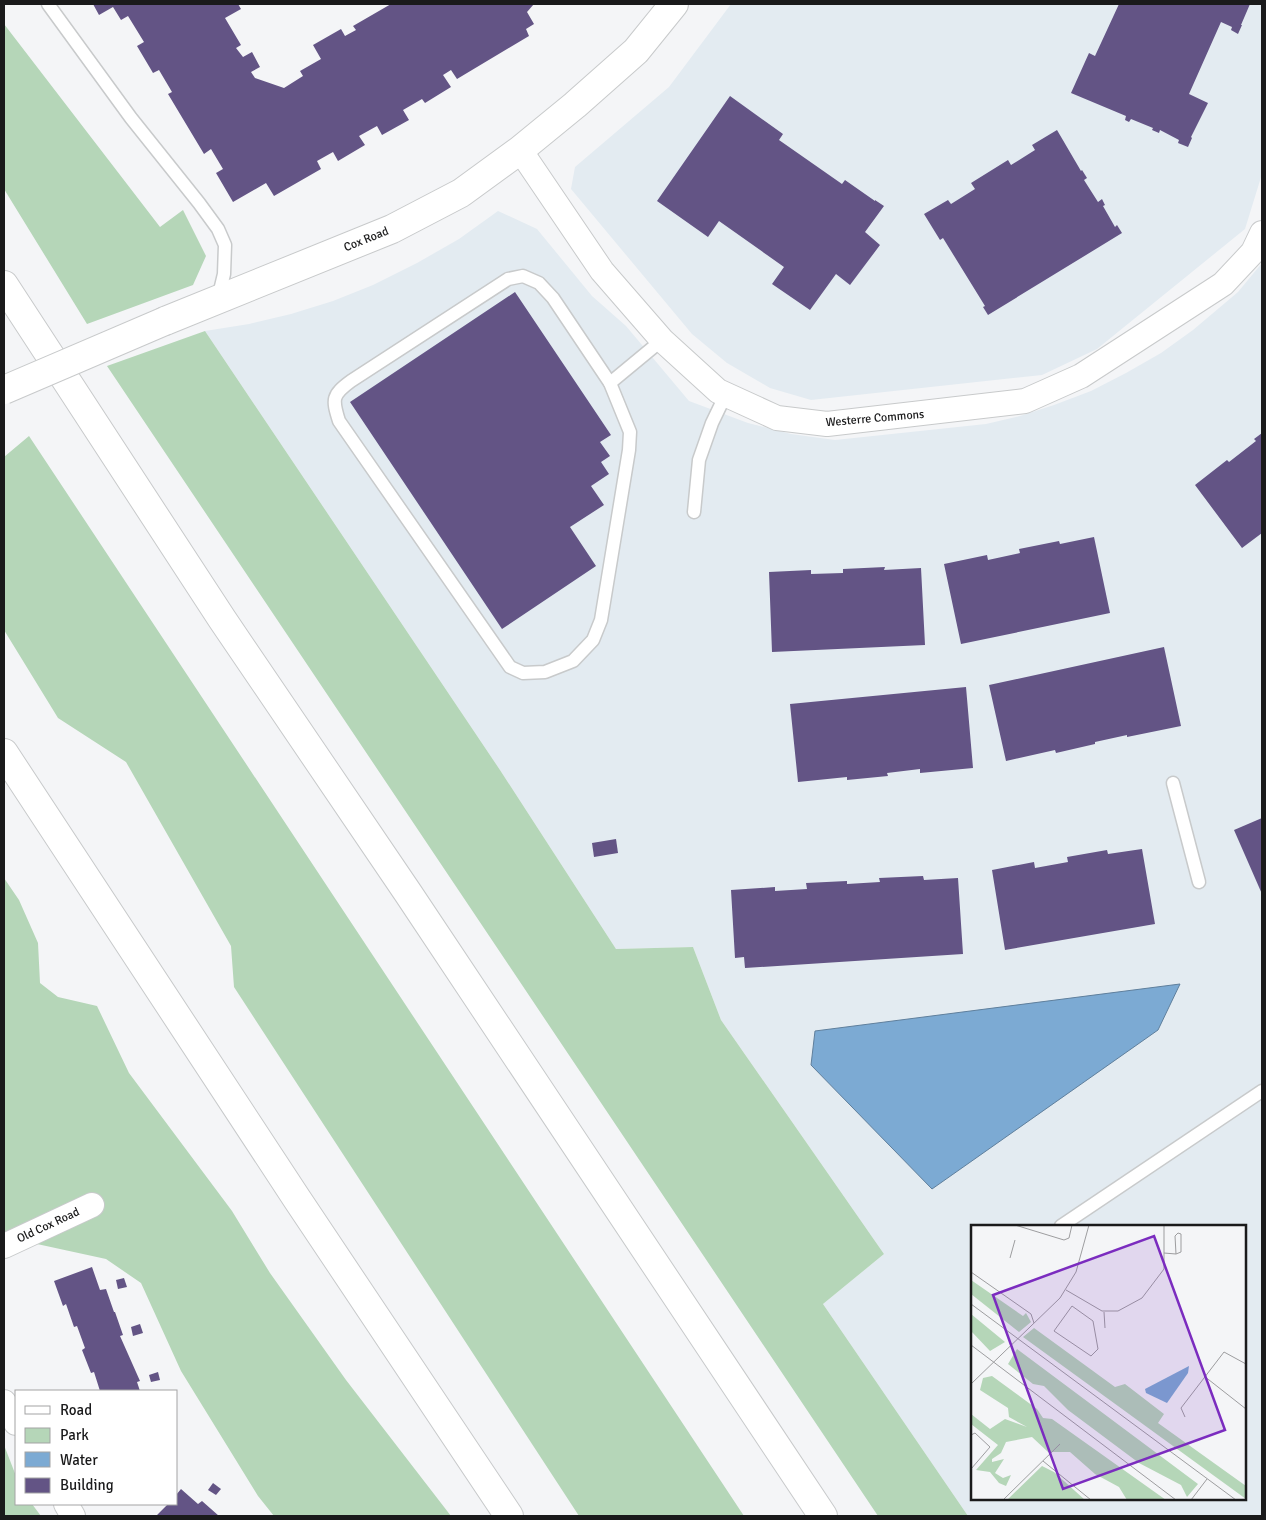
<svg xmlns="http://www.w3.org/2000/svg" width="1266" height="1520" font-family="Signika,sans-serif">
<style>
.built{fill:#e3ebf1;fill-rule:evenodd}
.green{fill:#b5d6b8}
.water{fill:#7caad3;stroke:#5f7f9c}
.building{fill:#635485}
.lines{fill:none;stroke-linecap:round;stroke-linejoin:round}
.service-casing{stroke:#c8cacb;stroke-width:15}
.minor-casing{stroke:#c8cacb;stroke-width:26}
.secondary-casing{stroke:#c8cacb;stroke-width:30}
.motorway-casing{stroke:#c8cacb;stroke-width:30}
.service{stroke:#fff;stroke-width:12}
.minor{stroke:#fff;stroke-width:24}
.secondary{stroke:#fff;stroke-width:28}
.motorway{stroke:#fff;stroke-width:28}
.secondary-bridge-casing{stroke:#c8cacb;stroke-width:30;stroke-linecap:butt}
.secondary-bridge{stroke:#fff;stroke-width:28}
.labels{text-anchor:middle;stroke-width:5;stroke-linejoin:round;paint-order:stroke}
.street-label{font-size:12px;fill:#1a1a1b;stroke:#fff}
.inset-road{fill:none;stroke:#9d9d9f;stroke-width:1}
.view{fill:#7b2cbf;fill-opacity:0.15;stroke:#7b2cbf;stroke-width:2.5}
.inset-edge{fill:none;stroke:#1a1a1b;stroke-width:2.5}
</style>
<rect width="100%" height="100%" fill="#f4f5f7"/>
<!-- built -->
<g class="built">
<polygon points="731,4 1262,4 1262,174 1245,229 1097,349 1042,375 811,400 770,388 727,363 692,334 571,189 575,167 669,87"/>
<path d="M498,211L537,229L592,296L626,326L689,401L748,423L791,434L835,440L986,424L1020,416L1054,405L1091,391L1126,373L1161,353L1193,330L1238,292L1262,263V1516H968L823,1304L884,1254L721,1020L693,947L616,949L500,770L205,331L249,324L291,314L333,301L373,285L417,263L459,239ZM972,1226H1245V1499H972Z"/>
</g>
<!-- green -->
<g class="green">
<polygon points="4,24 160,227 183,210 206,256 193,285 87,324 4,189"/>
<polygon points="205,331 500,770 616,949 693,947 721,1020 884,1254 823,1304 968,1516 878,1516 107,366"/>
<polygon points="29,436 744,1516 579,1516 234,987 231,946 126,762 58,718 4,630 4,457"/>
<polygon points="4,878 19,900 38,943 40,983 58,997 97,1006 129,1073 232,1211 270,1273 346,1380 451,1516 274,1516 258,1496 181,1371 141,1283 106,1259 37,1244 4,1231"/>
<polygon points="4,1445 16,1476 16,1504 32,1504 41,1516 4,1516"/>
</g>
<!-- water -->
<polygon class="water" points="1180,984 1158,1030 932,1189 811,1065 815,1031"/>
<!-- building -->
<g class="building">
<polygon points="93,4 238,4 241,9 225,18 241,45 236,48 243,57 252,52 260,67 251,72 255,78 284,88 303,76 300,71 321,59 313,45 341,29 345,36 356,30 353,26 391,4 411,4 412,5 414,4 534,4 527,12 534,24 526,29 529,36 457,79 451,70 443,75 451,87 425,103 422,99 403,110 409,120 382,135 377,126 359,136 365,145 338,161 333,152 317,161 321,169 274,196 266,183 233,202 216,173 223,169 211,149 204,154 168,94 172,92 159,70 153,73 137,46 144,42 128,16 121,20 113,7 99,15"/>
<polygon points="1119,4 1250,4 1241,25 1242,25 1238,34 1231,30 1232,27 1221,22 1189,94 1208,103 1191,137 1192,138 1188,147 1178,143 1179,140 1160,130 1159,133 1152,130 1153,128 1131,119 1129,122 1125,120 1126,116 1071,93 1089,53 1095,56"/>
<polygon points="730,96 783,134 779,140 842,184 845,180 875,201 875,200 884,206 865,232 880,245 850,285 836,274 810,310 772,284 784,267 719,221 708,237 657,201"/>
<polygon points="1057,130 1081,171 1082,170 1087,178 1084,180 1098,202 1102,199 1105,205 1103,206 1115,227 1117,225 1122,233 988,315 983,307 985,306 943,238 940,240 924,214 948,200 951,204 975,189 971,183 1008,160 1011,165 1035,150 1032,145"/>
<polygon points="515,292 611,435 600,442 610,456 601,462 609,474 591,486 604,505 570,527 596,566 502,629 350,402"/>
<polygon points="1262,433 1262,533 1242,548 1195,485 1227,460 1229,462 1256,441 1254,439"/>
<polygon points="1094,537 1110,613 961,644 944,564 987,555 988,560 1020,553 1019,549 1059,541 1060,544"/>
<polygon points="885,567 884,570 921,568 925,645 772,652 769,572 811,570 811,574 843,573 843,569"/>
<polygon points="1164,647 1181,726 1127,737 1127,735 1095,742 1095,744 1056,753 1055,750 1006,761 989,685"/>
<polygon points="966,687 973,768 920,773 920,769 887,773 888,776 847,780 847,777 798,782 790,704"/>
<polygon points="1262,818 1262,894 1234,830"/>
<polygon points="616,839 618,853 594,857 592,843"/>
<polygon points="1142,849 1155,924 1005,950 992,870 1034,862 1035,868 1068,862 1067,857 1107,850 1108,854"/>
<polygon points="923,876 924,880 958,878 963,954 745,968 744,957 735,958 731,890 775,887 775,891 807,889 806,883 847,881 847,884 880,882 879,878"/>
<polygon points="92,1267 100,1290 106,1289 114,1312 115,1312 123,1335 120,1336 140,1381 137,1382 140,1391 100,1391 94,1372 91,1373 82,1350 85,1348 77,1326 74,1327 66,1304 63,1306 54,1281"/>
<polygon points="124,1278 127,1287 118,1289 116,1280"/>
<polygon points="140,1324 143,1333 133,1336 131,1327"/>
<polygon points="158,1372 160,1380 151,1382 149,1375"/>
<polygon points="213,1483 221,1489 216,1495 208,1490"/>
<polygon points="181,1489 198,1504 202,1501 219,1516 156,1516 168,1504 176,1504 176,1495"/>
</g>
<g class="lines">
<!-- service casing -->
<g class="service-casing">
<g id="service">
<polyline points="48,4 131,118 199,203 218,229 225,245 224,274 218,299"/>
<path d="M523,276L539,283L553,298L610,383L630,432L629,450L601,620L593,640L573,661L545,672L523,673L510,667L339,421C332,399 332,395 351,381L508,279Z"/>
<polyline points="610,383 662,340"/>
<polyline points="694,512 699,460 712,423 726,394"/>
<polyline points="1173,783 1199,882"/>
<polyline points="1061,1226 1262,1091"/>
</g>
</g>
<!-- minor casing -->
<g class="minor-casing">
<g id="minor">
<polyline points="520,150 602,271 662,340 718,391 777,418 827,424 1025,401 1081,376 1223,284 1253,252 1262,233"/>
<polyline points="4,1246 92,1205"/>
<polyline points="4,1402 16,1423"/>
<polyline points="66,1504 73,1516"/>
</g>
</g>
<!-- secondary casing -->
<g class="secondary-casing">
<polyline id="secondary" points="165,321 392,229 461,193 520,150 575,105 636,51 674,4"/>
</g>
<!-- motorway casing -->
<g class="motorway-casing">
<g id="motorway">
<polyline points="4,285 222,619 408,893 823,1516"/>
<polyline points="4,753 297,1199 509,1516"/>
</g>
</g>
<!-- service -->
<use href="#service" class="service"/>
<!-- minor -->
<use href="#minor" class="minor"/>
<!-- secondary -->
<use href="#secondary" class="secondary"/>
<!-- motorway -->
<use href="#motorway" class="motorway"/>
<!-- secondary-bridge casing -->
<g class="secondary-bridge-casing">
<polyline id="secondary-bridge" points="4,390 165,321"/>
</g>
<!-- secondary-bridge -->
<use href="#secondary-bridge" class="secondary-bridge"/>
</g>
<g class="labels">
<!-- street labels -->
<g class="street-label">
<text transform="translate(366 239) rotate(-22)" y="4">Cox Road</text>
<text transform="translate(875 418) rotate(-5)" y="4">Westerre Commons</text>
<text transform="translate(48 1225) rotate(-25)" y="4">Old Cox Road</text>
</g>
</g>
<!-- overview -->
<g transform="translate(971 1225)">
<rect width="275" height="275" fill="#f4f5f7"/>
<path d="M0,55L52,91L55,88L60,97L48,107L0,69ZM0,89L34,117L19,126L0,106ZM63,103L144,162L154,159L193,189L187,198L275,261V274L52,112ZM46,124L227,259L216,272L210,260L168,238L97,185L73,161L62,159L37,139ZM21,151L66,184L72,193L81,194L195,275H156L148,262L124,249L99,227H77L61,212L35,217L30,228L21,234V237L33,234L24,248L32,253L40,250L35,261L28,258L19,247L5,245L27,220L0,199V189L19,204L34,194L56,202L38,192L37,183L9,165L12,153ZM71,241L83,247L114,275H36Z" fill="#b5d6b8"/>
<path d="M218,141L217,148L196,178L175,168L174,164Z" fill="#7caad3"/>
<path class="inset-road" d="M44,0L93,15L98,13L101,0M193,28L205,29L210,27V9L207,8L204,11L205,29M39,33L44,15M0,47L60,89L63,98M95,65L131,86H147L171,73L193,44V0M0,79L265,275M101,81L122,96L127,124L120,131L83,106ZM133,87L134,103M0,120L205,275M233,151L275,184M0,159L89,73L105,47L118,0M214,192L210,183L253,127L275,139M0,210L4,208L19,222L0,244M72,236L120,275M32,275L89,219M220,275L236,254"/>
<path class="view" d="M183,11L254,205L92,264L22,70Z"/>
<rect width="275" height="275" class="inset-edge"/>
</g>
<!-- border -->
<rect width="1266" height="1520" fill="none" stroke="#1a1a1b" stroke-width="10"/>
<!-- legend -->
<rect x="15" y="1390" width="162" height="115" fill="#ffffff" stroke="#a3a3a4"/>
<rect x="25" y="1406" width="25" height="8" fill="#ffffff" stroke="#a3a3a4"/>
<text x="60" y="1415" font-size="15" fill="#1a1a1b">Road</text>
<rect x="25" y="1428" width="25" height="15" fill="#b5d6b8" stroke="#a3a3a4"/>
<text x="60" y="1440" font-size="15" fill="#1a1a1b">Park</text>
<rect x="25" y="1452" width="25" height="15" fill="#7caad3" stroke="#a3a3a4"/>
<text x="60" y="1465" font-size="15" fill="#1a1a1b">Water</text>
<rect x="25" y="1478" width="25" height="15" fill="#635485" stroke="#a3a3a4"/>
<text x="60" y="1490" font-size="15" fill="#1a1a1b">Building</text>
</svg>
